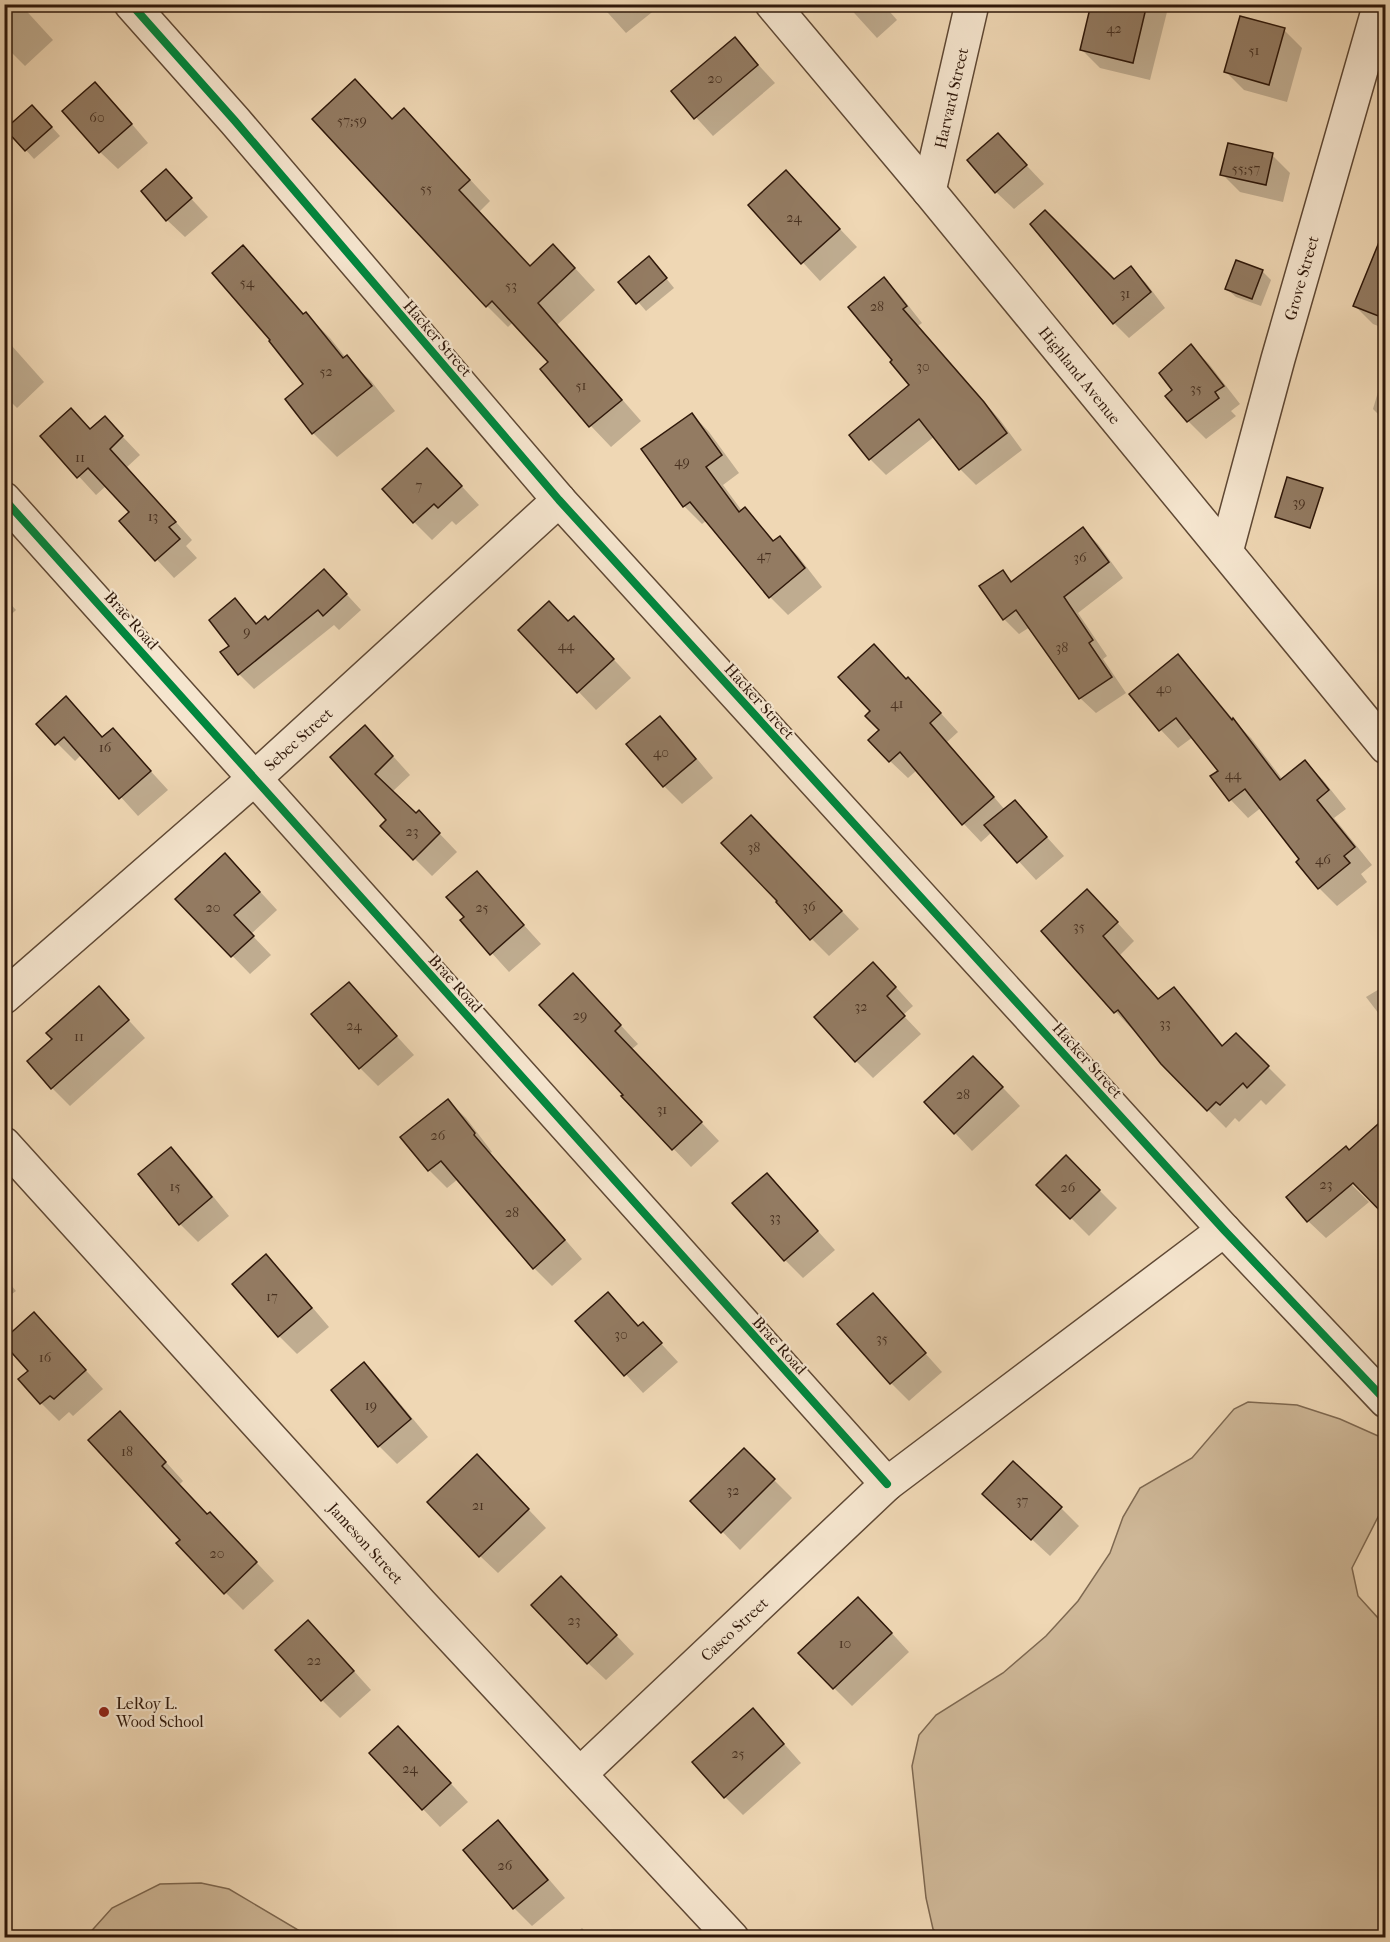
<svg xmlns="http://www.w3.org/2000/svg" width="1390" height="1942" font-family="'IM FELL French Canon',serif">
<style>
.green{fill:#ceb797;stroke:#7e6850;stroke-width:1.5}
.shadow{fill:#0003}
.building{fill:#937b62;stroke:#2f180a;stroke-width:1.5}
.lines{fill:none;stroke-linecap:round;stroke-linejoin:round}
.street-casing{stroke:#5f4834;stroke-width:36}
.street{stroke:#f5e5ce;stroke-width:33}
.cycleway-casing{stroke:#f5e5ce;stroke-width:11}
.cycleway{stroke:#00873e;stroke-width:8}
.poi-dot{fill:#8f2418;stroke:#f5e5ce;stroke-width:2}
.labels{text-anchor:middle;stroke-width:4.5;stroke-linejoin:round;paint-order:stroke}
.number-label{font-size:14px;fill:#483120}
.street-label{font-size:16px;fill:#2f180a;stroke:#f5e5ce}
.poi-label{font-size:16px;fill:#2f180a;stroke:#f5e5ce;text-anchor:start}
</style>
<rect width="100%" height="100%" fill="#efd7b4"/>
<filter id="stains"><feTurbulence type="fractalNoise" baseFrequency=".00333" numOctaves="4"/><feColorMatrix values="0 0 0 0 .2 0 0 0 0 .09 0 0 0 0 .02 0 0 0 .5 -.17"/></filter>
<radialGradient id="worn" r=".72"><stop offset=".6" stop-color="#630" stop-opacity="0"/><stop offset="1" stop-color="#630" stop-opacity=".3"/></radialGradient>
<!-- green -->
<g class="green">
<polygon points="1248,1402 1297,1405 1340,1419 1385,1439 1385,1511 1378,1517 1352,1568 1358,1596 1378,1618 1385,1641 1385,1937 942,1937 933,1929 926,1898 912,1766 919,1735 936,1715 1003,1673 1046,1636 1078,1601 1110,1553 1123,1517 1140,1488 1192,1458 1234,1409"/>
<polygon points="201,1883 229,1889 310,1937 86,1937 112,1908 160,1884"/>
</g>
<!-- shadow -->
<g class="shadow">
<polygon points="4,4 20,4 53,40 25,66 4,45"/>
<polygon points="600,4 661,4 661,5 626,33"/>
<polygon points="846,4 883,4 897,20 877,38"/>
<polygon points="1093,4 1169,4 1150,80 1100,68 1082,50"/>
<polygon points="1284,30 1302,48 1287,102 1244,90 1226,72"/>
<polygon points="735,39 775,83 713,136 673,92"/>
<polygon points="113,102 148,143 118,169 100,152"/>
<polygon points="41,115 60,136 34,159 26,150"/>
<polygon points="393,121 425,131 490,201 479,212 530,267 574,267 595,290 557,325 641,421 611,447 591,426 542,370 550,362 513,322 508,327 487,306"/>
<polygon points="998,135 1044,184 1014,209 996,192"/>
<polygon points="1272,155 1290,173 1283,202 1240,192 1222,174"/>
<polygon points="166,171 208,217 185,237 167,220"/>
<polygon points="786,172 857,247 820,281 750,205"/>
<polygon points="1032,224 1114,281 1131,268 1146,283 1165,308 1129,338 1114,323"/>
<polygon points="243,247 267,271 305,315 306,314 330,338 346,358 371,381 395,411 337,457 313,433 305,384 272,341 214,273"/>
<polygon points="657,267 674,288 646,311 621,282"/>
<polygon points="1262,271 1271,280 1261,306 1236,297 1227,289"/>
<polygon points="883,279 900,295 922,323 918,326 1000,420 1022,450 976,485 960,469 935,436 886,475 870,459 911,385 894,361"/>
<polygon points="1386,280 1386,329 1373,324 1355,306"/>
<polygon points="4,337 44,382 17,408 4,395"/>
<polygon points="1191,346 1209,364 1240,404 1231,411 1236,416 1206,439 1188,421 1174,390"/>
<polygon points="1386,365 1386,422 1373,409"/>
<polygon points="692,414 709,432 739,473 723,485 742,511 745,509 775,542 780,538 798,556 822,587 788,615 770,597 707,520 702,524 684,506"/>
<polygon points="105,418 140,455 127,467 192,540 186,546 197,558 174,578 121,521 131,512 106,486 96,495 42,436 91,431"/>
<polygon points="445,468 479,505 456,525 452,521 432,540 414,522"/>
<polygon points="1083,529 1098,544 1123,578 1078,613 1107,656 1103,659 1126,693 1096,713 1080,698 1030,627 1019,634 1004,619 1003,572 1013,582"/>
<polygon points="339,586 361,610 339,630 334,625 254,689 239,674 231,646 235,600 258,624 269,621"/>
<polygon points="4,597 16,610 4,621"/>
<polygon points="569,622 592,636 631,678 596,710 520,630"/>
<polygon points="1178,656 1195,674 1237,724 1251,738 1283,780 1305,762 1323,780 1346,809 1334,818 1372,865 1361,874 1367,882 1337,906 1319,888 1301,859 1262,807 1248,818 1231,800 1212,777 1220,772 1193,737 1178,748 1161,730 1131,694"/>
<polygon points="906,680 926,697 958,732 947,742 1005,810 1015,802 1064,856 1036,880 992,832 981,842 964,824 917,770 908,778 890,761 881,730"/>
<polygon points="84,716 103,738 113,730 168,790 138,816 82,754 75,761 57,743"/>
<polygon points="660,718 678,736 713,778 682,804 664,786"/>
<polygon points="383,745 410,775 392,792 416,815 419,812 457,852 432,876 382,826 388,820 332,757"/>
<polygon points="769,834 859,929 829,956 812,939"/>
<polygon points="243,873 277,910 251,934 271,955 250,974 177,899"/>
<polygon points="477,873 541,944 509,972 462,920 466,917"/>
<polygon points="1105,909 1134,941 1120,955 1160,1000 1174,989 1191,1006 1224,1047 1236,1035 1286,1085 1266,1105 1261,1100 1239,1122 1235,1118 1226,1128 1162,1063 1134,1029 1133,1030 1116,1012 1043,931"/>
<polygon points="891,982 913,1006 903,1015 921,1034 873,1078 856,1061"/>
<polygon points="349,984 414,1055 378,1086 360,1068"/>
<polygon points="1386,985 1386,1023 1366,997"/>
<polygon points="99,988 145,1038 70,1106 52,1088 54,1039"/>
<polygon points="591,993 638,1044 632,1049 719,1141 691,1167 623,1096 625,1095"/>
<polygon points="991,1075 1020,1106 972,1151 955,1133"/>
<polygon points="448,1101 466,1118 492,1152 490,1153 582,1259 552,1286 534,1268 458,1179 447,1188 429,1170 402,1137"/>
<polygon points="171,1149 189,1167 229,1216 198,1242 180,1224"/>
<polygon points="1066,1157 1117,1208 1089,1236 1038,1185"/>
<polygon points="1329,1162 1369,1202 1326,1238 1308,1221"/>
<polygon points="767,1175 835,1250 803,1278 785,1260"/>
<polygon points="266,1256 284,1274 329,1327 297,1354 279,1336 234,1284"/>
<polygon points="4,1277 16,1291 4,1300"/>
<polygon points="608,1294 639,1327 643,1324 678,1362 643,1393 577,1321"/>
<polygon points="873,1295 942,1372 909,1401 891,1383"/>
<polygon points="34,1314 103,1389 73,1416 69,1412 59,1421 41,1403 30,1371"/>
<polygon points="364,1364 382,1382 428,1437 397,1464 379,1446"/>
<polygon points="138,1431 183,1481 179,1485 208,1515 227,1531 274,1581 243,1610 225,1592 182,1540"/>
<polygon points="744,1450 792,1498 740,1550 693,1501"/>
<polygon points="495,1474 546,1528 498,1573 480,1556"/>
<polygon points="1061,1508 1079,1526 1050,1556 1002,1512"/>
<polygon points="579,1596 634,1654 606,1680 588,1663"/>
<polygon points="876,1616 909,1652 852,1706 834,1688"/>
<polygon points="326,1640 371,1690 340,1718 322,1700"/>
<polygon points="770,1728 801,1763 743,1815 725,1797"/>
<polygon points="416,1746 468,1802 440,1827 423,1809"/>
<polygon points="498,1822 515,1840 565,1898 532,1926 514,1908 465,1850"/>
<polygon points="582,1928 591,1938 572,1938"/>
<polygon points="555,1933 559,1938 550,1938"/>
</g>
<!-- building -->
<g class="building">
<polygon points="1091,4 1147,4 1133,63 1080,50"/>
<polygon points="1240,16 1285,28 1269,85 1224,72"/>
<polygon points="735,37 758,65 694,119 671,91"/>
<polygon points="355,79 392,119 404,108 470,180 459,190 530,266 553,244 575,268 538,303 622,400 589,427 540,369 548,362 492,301 486,307 312,119"/>
<polygon points="95,82 132,124 99,153 62,111"/>
<polygon points="32,105 52,127 25,151 5,129"/>
<polygon points="998,133 1027,165 995,193 967,160"/>
<polygon points="1228,143 1273,153 1266,185 1220,175"/>
<polygon points="166,169 192,198 166,221 141,191"/>
<polygon points="786,170 840,229 801,264 748,205"/>
<polygon points="1045,210 1114,279 1131,266 1151,292 1113,324 1030,224"/>
<polygon points="1384,230 1386,230 1386,319 1353,306"/>
<polygon points="243,245 303,314 306,312 343,358 347,355 372,386 312,434 285,399 303,384 269,341 270,340 212,273"/>
<polygon points="649,256 667,278 636,304 618,282"/>
<polygon points="1236,260 1263,270 1252,299 1225,289"/>
<polygon points="884,277 907,306 903,309 984,402 1007,433 959,470 919,419 869,460 849,435 909,385 890,362 892,360 848,307"/>
<polygon points="1191,344 1224,386 1215,392 1219,398 1187,422 1165,396 1172,390 1159,373"/>
<polygon points="71,408 90,429 105,416 123,436 110,449 176,522 169,527 180,539 155,561 119,521 129,512 88,468 77,478 40,436"/>
<polygon points="692,413 722,455 706,467 739,512 745,507 773,541 780,536 805,568 769,598 690,502 683,507 641,449"/>
<polygon points="427,448 462,486 438,508 434,504 413,523 382,489"/>
<polygon points="1287,477 1323,488 1310,528 1275,517"/>
<polygon points="1083,527 1109,562 1064,597 1093,640 1089,643 1112,677 1079,699 1016,610 1003,620 979,586 1003,570 1011,582"/>
<polygon points="324,569 347,594 323,616 318,610 238,675 220,652 229,646 209,620 235,598 256,624 265,616 268,620"/>
<polygon points="549,601 568,621 574,616 614,659 577,693 518,630"/>
<polygon points="874,644 906,679 908,677 941,713 930,723 994,797 962,825 900,752 889,762 868,740 879,730 865,716 870,711 838,677"/>
<polygon points="1178,654 1232,720 1233,718 1280,780 1305,760 1329,790 1317,800 1355,847 1344,856 1350,863 1318,889 1296,862 1299,859 1245,789 1229,801 1210,776 1218,771 1176,718 1159,731 1129,694"/>
<polygon points="66,696 102,737 113,728 151,771 119,799 64,737 55,745 36,724"/>
<polygon points="660,716 696,759 663,787 626,744"/>
<polygon points="365,725 393,756 375,774 416,813 419,810 440,833 413,860 380,826 386,820 330,757"/>
<polygon points="1015,800 1047,837 1017,863 984,825"/>
<polygon points="751,815 842,911 810,940 776,902 777,901 721,843"/>
<polygon points="225,853 260,892 234,915 254,936 231,957 175,899"/>
<polygon points="477,871 524,925 490,955 460,920 464,917 446,897"/>
<polygon points="1087,889 1118,922 1103,936 1158,999 1174,987 1222,1046 1236,1033 1269,1066 1247,1088 1243,1083 1220,1105 1216,1102 1207,1111 1161,1064 1118,1010 1114,1013 1041,931"/>
<polygon points="873,962 896,987 887,996 905,1016 855,1062 814,1017"/>
<polygon points="573,973 621,1025 615,1031 702,1122 672,1150 621,1096 623,1095 539,1005"/>
<polygon points="349,982 397,1036 359,1069 311,1014"/>
<polygon points="99,986 129,1020 51,1089 27,1061 52,1039 46,1033"/>
<polygon points="973,1056 1003,1087 954,1134 924,1102"/>
<polygon points="448,1099 475,1133 474,1135 565,1240 533,1269 441,1161 428,1171 400,1137"/>
<polygon points="1386,1117 1386,1217 1353,1183 1307,1222 1286,1197 1346,1146 1349,1150"/>
<polygon points="171,1147 212,1197 179,1225 138,1174"/>
<polygon points="1066,1155 1100,1190 1070,1219 1036,1185"/>
<polygon points="767,1173 818,1231 784,1261 732,1203"/>
<polygon points="266,1254 312,1308 278,1337 232,1284"/>
<polygon points="608,1292 638,1326 643,1322 662,1343 624,1376 575,1321"/>
<polygon points="873,1293 926,1353 890,1384 837,1324"/>
<polygon points="34,1312 86,1370 54,1399 50,1396 40,1404 18,1379 28,1371 4,1344 4,1339"/>
<polygon points="364,1362 411,1419 378,1447 331,1390"/>
<polygon points="120,1411 166,1462 162,1466 207,1514 210,1512 257,1562 224,1594 176,1543 180,1540 88,1440"/>
<polygon points="744,1448 775,1479 721,1533 690,1501"/>
<polygon points="477,1454 529,1509 479,1557 427,1502"/>
<polygon points="1013,1461 1062,1507 1031,1540 982,1494"/>
<polygon points="561,1576 617,1635 587,1664 531,1605"/>
<polygon points="858,1597 892,1633 833,1689 798,1653"/>
<polygon points="308,1620 354,1671 321,1701 275,1650"/>
<polygon points="753,1708 784,1744 724,1798 692,1762"/>
<polygon points="398,1726 451,1783 422,1810 369,1753"/>
<polygon points="498,1820 548,1880 513,1909 463,1850"/>
</g>
<g class="lines">
<!-- street casing -->
<g class="street-casing">
<g id="street">
<polyline points="131,4 235,121 559,500 1224,1230 1386,1401"/>
<polyline points="772,4 929,191 1386,747"/>
<polyline points="929,191 972,4"/>
<polyline points="4,499 887,1484"/>
<polyline points="1226,552 1278,359 1380,4"/>
<polyline points="4,997 255,778 559,500"/>
<polyline points="4,1144 421,1604 732,1938"/>
<polyline points="580,1774 887,1484 1224,1230"/>
</g>
</g>
<!-- street -->
<use href="#street" class="street"/>
<!-- cycleway casing -->
<g class="cycleway-casing">
<g id="cycleway">
<polyline points="131,4 235,121 559,500 1224,1230 1386,1401"/>
<polyline points="4,499 887,1484"/>
</g>
</g>
<!-- cycleway -->
<use href="#cycleway" class="cycleway"/>
</g>
<!-- markers -->
<circle class="poi-dot" cx="104" cy="1712" r="6"/>
<g class="labels">
<!-- number labels -->
<g class="number-label">
<text x="1114" y="33">42</text>
<text x="1254" y="55">51</text>
<text x="715" y="83">20</text>
<text x="97" y="122">60</text>
<text x="352" y="125">57;59</text>
<text x="1246" y="173">55;57</text>
<text x="426" y="193">55</text>
<text x="794" y="222">24</text>
<text x="247" y="287">54</text>
<text x="511" y="290">53</text>
<text x="1125" y="298">31</text>
<text x="877" y="311">28</text>
<text x="923" y="371">30</text>
<text x="326" y="376">52</text>
<text x="581" y="390">51</text>
<text x="1196" y="393">35</text>
<text x="80" y="462">11</text>
<text x="682" y="466">49</text>
<text x="419" y="490">7</text>
<text x="1299" y="507">39</text>
<text x="153" y="521">13</text>
<text x="764" y="560">47</text>
<text x="1080" y="562">36</text>
<text x="247" y="636">9</text>
<text x="566" y="650">44</text>
<text x="1062" y="652">38</text>
<text x="1164" y="693">40</text>
<text x="897" y="708">41</text>
<text x="105" y="752">16</text>
<text x="661" y="757">40</text>
<text x="1233" y="779">44</text>
<text x="412" y="836">23</text>
<text x="754" y="852">38</text>
<text x="1323" y="864">46</text>
<text x="809" y="911">36</text>
<text x="213" y="912">20</text>
<text x="482" y="912">25</text>
<text x="1079" y="931">35</text>
<text x="861" y="1011">32</text>
<text x="580" y="1020">29</text>
<text x="1165" y="1028">33</text>
<text x="354" y="1030">24</text>
<text x="79" y="1041">11</text>
<text x="963" y="1099">28</text>
<text x="662" y="1114">31</text>
<text x="438" y="1140">26</text>
<text x="1326" y="1189">23</text>
<text x="175" y="1191">15</text>
<text x="1068" y="1192">26</text>
<text x="512" y="1217">28</text>
<text x="775" y="1222">33</text>
<text x="272" y="1301">17</text>
<text x="621" y="1339">30</text>
<text x="882" y="1343">35</text>
<text x="45" y="1362">16</text>
<text x="371" y="1410">19</text>
<text x="127" y="1456">18</text>
<text x="733" y="1495">32</text>
<text x="1022" y="1505">37</text>
<text x="478" y="1510">21</text>
<text x="217" y="1558">20</text>
<text x="574" y="1625">23</text>
<text x="845" y="1648">10</text>
<text x="314" y="1665">22</text>
<text x="738" y="1758">25</text>
<text x="410" y="1773">24</text>
<text x="505" y="1870">26</text>
</g>
<!-- street labels -->
<g class="street-label">
<text transform="translate(951 98) rotate(-77)" y="6">Harvard Street</text>
<text transform="translate(1301 278) rotate(-74)" y="6">Grove Street</text>
<text transform="translate(438 338) rotate(49)" y="6">Hacker Street</text>
<text transform="translate(1080 375) rotate(51)" y="6">Highland Avenue</text>
<text transform="translate(132 620) rotate(48)" y="6">Brae Road</text>
<text transform="translate(760 701) rotate(48)" y="6">Hacker Street</text>
<text transform="translate(298 739) rotate(-42)" y="6">Sebec Street</text>
<text transform="translate(456 983) rotate(48)" y="6">Brae Road</text>
<text transform="translate(1088 1060) rotate(48)" y="6">Hacker Street</text>
<text transform="translate(780 1345) rotate(48)" y="6">Brae Road</text>
<text transform="translate(366 1543) rotate(48)" y="6">Jameson Street</text>
<text transform="translate(734 1629) rotate(-43)" y="6">Casco Street</text>
</g>
<!-- poi labels -->
<g class="poi-label">
<text x="116" y="1709">LeRoy L.<tspan x="116" dy="18">Wood School</tspan></text>
</g>
</g>
<!-- margin -->
<rect width="1390" height="1942" fill="none" stroke="#efd7b4" stroke-width="24"/>
<rect x="6" y="6" width="1378" height="1930" fill="none" stroke="#2f180a" stroke-width="3"/>
<rect x="12" y="12" width="1366" height="1918" fill="none" stroke="#2f180a" stroke-width="1.5"/>
<rect width="100%" height="100%" filter="url(#stains)"/>
<rect width="100%" height="100%" fill="url(#worn)"/>
</svg>
